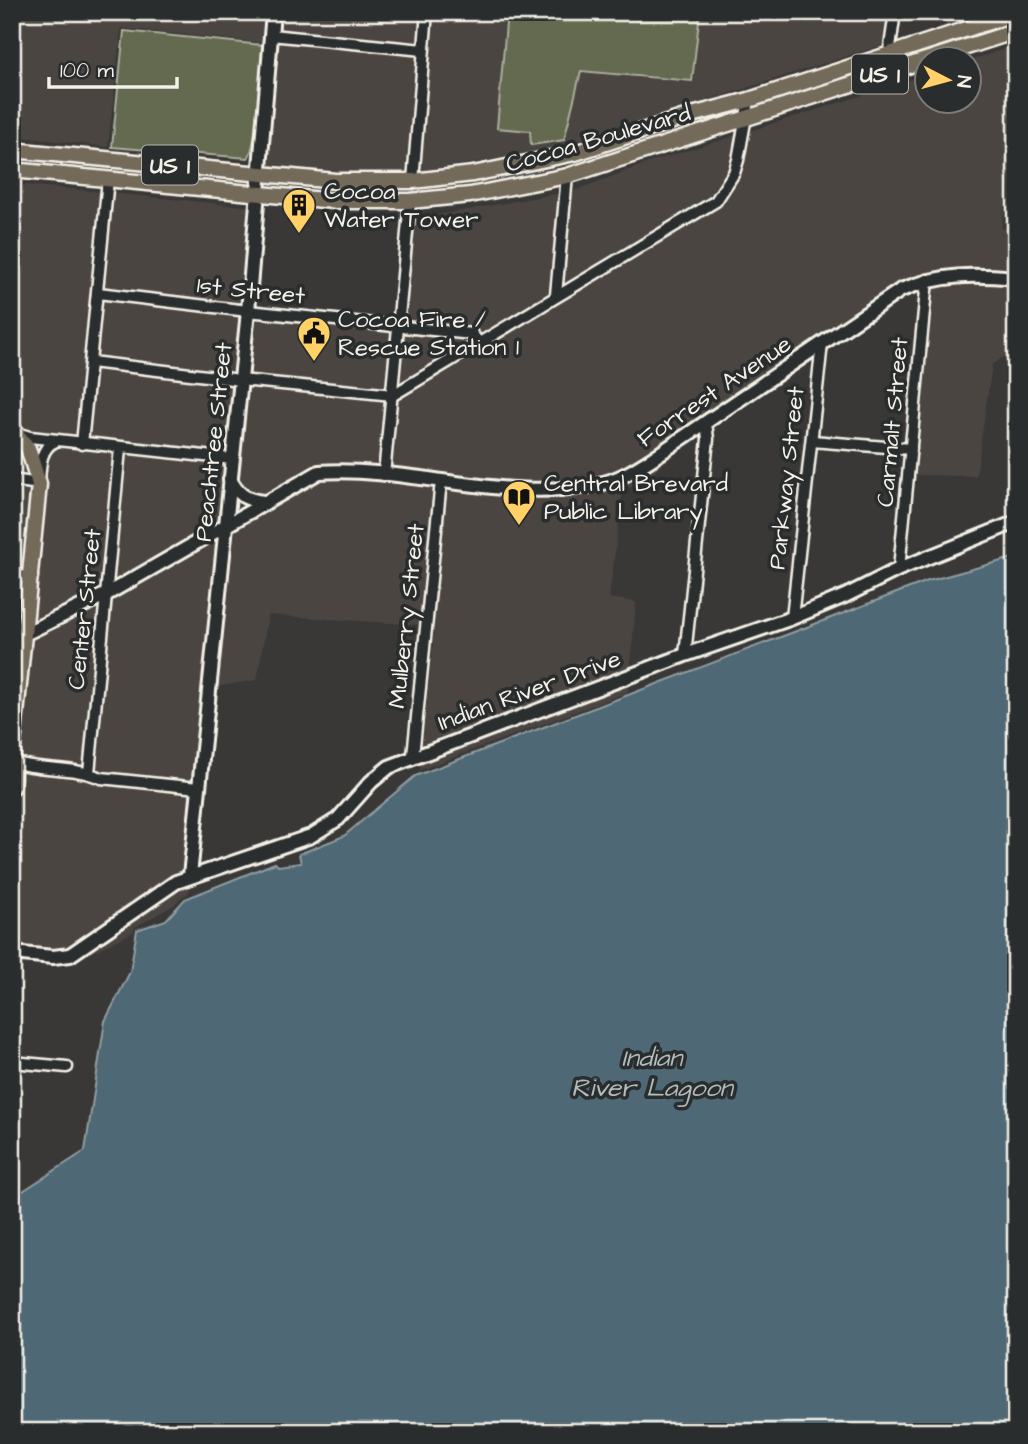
<svg xmlns="http://www.w3.org/2000/svg" width="1028" height="1444" viewBox="0 0 1028 1444" font-family="'Architects Daughter',sans-serif">
<style>
.built{fill:#4b4542}
.green{fill:#646a50;stroke:#acae9c;stroke-width:2}
.water{fill:#4f6774;stroke:#919ea2;stroke-width:2}
.lines{fill:none;stroke-linecap:round;stroke-linejoin:round}
.minor-casing{stroke:#f4f1e8;stroke-width:15}
.tertiary-casing{stroke:#f4f1e8;stroke-width:18}
.primary-casing{stroke:#f4f1e8;stroke-width:19}
.minor{stroke:#2a2d2e;stroke-width:10}
.tertiary{stroke:#2a2d2e;stroke-width:12}
.primary{stroke:#736b5a;stroke-width:14}
.rail-casing{stroke:#f4f1e8;stroke-width:5}
.rail{stroke:#2a2d2e;stroke-width:2.5;stroke-dasharray:8;stroke-linecap:butt}
.labels{text-anchor:middle;stroke-width:7;stroke-linejoin:round;paint-order:stroke}
.shield{fill:#2a2d2e;stroke:#b7b6b0;stroke-width:2}
.shield-label{font-size:23px;font-weight:bold;fill:#f4f1e8}
.street-label{font-size:24px;fill:#f4f1e8;stroke:#2a2d2e}
.poi-label{font-size:24px;fill:#f4f1e8;stroke:#2a2d2e;text-anchor:start}
.water-label{font-size:26px;font-style:italic;fill:#b2baba;stroke:#2a2d2e}
</style>
<rect width="100%" height="100%" fill="#393837"/>
<filter id="ink" filterUnits="userSpaceOnUse"><feTurbulence type="fractalNoise" baseFrequency=".0143" numOctaves="2"/><feDisplacementMap in="SourceGraphic" scale="14" xChannelSelector="R" yChannelSelector="G"/><feConvolveMatrix kernelMatrix="1 2 1 2 8 2 1 2 1" color-interpolation-filters="sRGB"/></filter>
<g filter="url(#ink)">
<!-- built -->
<g class="built">
<polygon points="12,12 268,12 265,43 121,28 108,147 12,136"/>
<polygon points="278,12 422,12 419,45 277,31"/>
<polygon points="432,12 507,12 497,128 530,131 531,145 564,140 580,71 692,81 700,12 889,12 883,45 568,144 492,160 418,171"/>
<polygon points="276,39 418,54 408,171 336,174 265,165"/>
<polygon points="1016,45 1016,144 1001,228 1016,230 1016,274 978,270 952,271 923,275 817,338 628,468 600,480 538,486 389,471 398,398 718,206 739,174 747,132 926,75 926,102 968,102 969,61"/>
<polygon points="737,135 729,171 712,197 562,286 571,192 650,162"/>
<polygon points="12,184 102,192 78,439 31,433 19,429 12,422"/>
<polygon points="112,193 251,207 243,306 103,289"/>
<polygon points="561,193 552,293 480,336 472,329 404,322 414,214 437,215"/>
<polygon points="953,279 1016,282 1016,350 992,364 976,476 913,475 931,284"/>
<polygon points="102,298 242,315 235,375 96,358"/>
<polygon points="252,316 393,330 389,390 245,376"/>
<polygon points="403,331 469,338 472,341 399,386"/>
<polygon points="95,367 235,384 227,455 87,440"/>
<polygon points="244,385 388,399 379,470 341,467 263,498 240,489 235,477"/>
<polygon points="702,431 703,435 664,462 641,485 623,488 609,598 636,602 630,671 422,747 435,626 431,625 446,486 602,488"/>
<polygon points="12,436 23,450 33,478 12,475"/>
<polygon points="58,445 115,452 102,591 32,624 44,468 51,449"/>
<polygon points="125,454 226,463 220,522 113,585"/>
<polygon points="341,475 436,485 421,625 268,615 257,680 214,687 229,528 321,477"/>
<polygon points="12,484 34,487 27,572 12,571"/>
<polygon points="219,534 194,783 102,774 94,770 111,597"/>
<polygon points="12,580 26,581 21,629 12,635"/>
<polygon points="101,602 84,768 28,762 18,759 30,635"/>
<polygon points="629,681 628,692 420,770 421,757"/>
<polygon points="18,768 193,792 185,873 157,888 68,951 61,953 12,949 12,836"/>
<polygon points="190,881 189,893 181,897 174,905 135,927 133,932 75,961 67,960 163,894"/>
</g>
<!-- green -->
<g class="green">
<polygon points="507,12 700,12 692,81 581,71 564,140 531,145 530,131 497,128"/>
<path d="M124,31l138,14c-1,22 -4,99 -14,113l-136,-11z"/>
</g>
<!-- water -->
<polygon class="water" points="1016,557 1016,1432 12,1432 12,1198 85,1151 105,1021 130,972 137,930 166,920 185,899 275,863 278,866 301,863 299,854 344,836 415,776 928,581"/>
<g class="lines">
<defs>
<g id="minor">
<polyline points="271,35 423,50"/>
<polyline points="889,54 895,12"/>
<polyline points="413,181 427,12"/>
<polyline points="98,293 248,311 472,334 479,343"/>
<polyline points="556,295 567,176"/>
<polyline points="91,362 240,380 393,395 716,201 734,173 738,160 749,100"/>
<polyline points="17,433 30,437 232,459"/>
<polyline points="812,441 911,449"/>
<polyline points="82,444 108,179"/>
<polyline points="384,475 410,201"/>
<path d="M12,480l27,4c1,-16 0,-36 17,-43"/>
<polyline points="899,569 927,280"/>
<polyline points="12,576 32,577"/>
<polyline points="792,618 822,343"/>
<polyline points="685,655 708,439 706,423"/>
<polyline points="413,756 441,481"/>
<path d="M12,762c29,9 61,4 89,16l97,10"/>
<polyline points="89,773 120,449"/>
<polyline points="12,1062 67,1067"/>
</g>
<g id="tertiary">
<path d="M230,479c8,16 16,21 34,23"/>
<path d="M12,640l95,-46 212,-122c93,-6 188,32 280,12 20,-4 37,-15 54,-26l248,-168c41,-16 71,-16 115,-12"/>
<polyline points="190,876 248,311 273,12"/>
<polyline points="12,953 53,957 70,955 176,882 311,836 338,819 371,782 389,767 685,655 792,618 845,596 899,569 1016,522"/>
</g>
<g id="primary">
<polyline points="12,150 335,181 413,181 473,174 575,153 688,116 749,100 1016,13"/>
<polyline points="12,170 334,201 410,201 470,195 567,176 1016,31"/>
<polyline points="12,428 28,448 39,484 13,745 12,788"/>
</g>
</defs>
<!-- minor casing -->
<use href="#minor" class="minor-casing"/>
<!-- tertiary casing -->
<use href="#tertiary" class="tertiary-casing"/>
<!-- primary casing -->
<use href="#primary" class="primary-casing"/>
<!-- minor -->
<use href="#minor" class="minor"/>
<!-- tertiary -->
<use href="#tertiary" class="tertiary"/>
<!-- primary -->
<use href="#primary" class="primary"/>
<defs>
<polyline id="rail" points="12,14 20,12"/>
</defs>
<!-- rail casing -->
<use href="#rail" class="rail-casing"/>
<!-- rail -->
<use href="#rail" class="rail"/>
</g>
</g>
<!-- icons -->
<defs>
<symbol id="building-pin" viewBox="-11 -11 22 30"><path d="M0 17L-7.5 6A9.5 9.5 0 1 1 7.5 6Z" fill="#ffd166" stroke="#2a2d2e"/><path d="M-4-6H4V6H1V3H-1V6H-4ZM-2.5-4.3h1.7v1.8h-1.7ZM.8-4.3h1.7v1.8H.8ZM-2.5-1h1.7V.8h-1.7ZM.8-1h1.7V.8H.8Z" fill="#111"/></symbol>
<symbol id="civic-pin" viewBox="-11 -11 22 30"><path d="M0 17L-7.5 6A9.5 9.5 0 1 1 7.5 6Z" fill="#ffd166" stroke="#2a2d2e"/><path d="M-.6-6.5H3V-4.5H.6V-3L4-1V1h2V6H-6V1h2V-1L-.6-3ZM-1.2 2.5V6h2.4V2.5Z" fill="#111"/></symbol>
<symbol id="library-pin" viewBox="-11 -11 22 30"><path d="M0 17L-7.5 6A9.5 9.5 0 1 1 7.5 6Z" fill="#ffd166" stroke="#2a2d2e"/><path d="M-6-4Q-3-5.5-.7-3.5V5Q-3 3-6 4ZM6-4Q3-5.5 .7-3.5V5Q3 3 6 4Z" fill="#111"/></symbol>
</defs>
<g fill-rule="evenodd">
<use href="#building-pin" x="280" y="186" width="38" height="52"/>
<use href="#civic-pin" x="295" y="314" width="38" height="52"/>
<use href="#library-pin" x="500" y="478" width="38" height="52"/>
</g>
<g class="labels">
<!-- shield labels -->
<g class="shield">
<rect x="852" y="54.5" width="56" height="39" rx="5"/>
<rect x="142" y="145.5" width="56" height="39" rx="5"/>
</g>
<g class="shield-label">
<text x="880" y="82">US 1</text>
<text x="170" y="173">US 1</text>
</g>
<!-- street labels -->
<g class="street-label">
<text transform="translate(598 138) rotate(-16)" y="8">Cocoa Boulevard</text>
<text transform="translate(251 290) rotate(6)" y="8">1st Street</text>
<text transform="translate(714 391) rotate(-34)" y="8">Forrest Avenue</text>
<text transform="translate(892 422) rotate(-85)" y="8">Carmalt Street</text>
<text transform="translate(213 442) rotate(-84)" y="8">Peachtree Street</text>
<text transform="translate(786 478) rotate(-84)" y="8">Parkway Street</text>
<text transform="translate(84 609) rotate(-84)" y="8">Center Street</text>
<text transform="translate(406 616) rotate(-84)" y="8">Mulberry Street</text>
<text transform="translate(529 690) rotate(-20)" y="8">Indian River Drive</text>
</g>
<!-- poi labels -->
<g class="poi-label">
<text x="324" y="199">Cocoa<tspan x="324" dy="28">Water Tower</tspan></text>
<text x="338" y="327">Cocoa Fire /<tspan x="338" dy="28">Rescue Station 1</tspan></text>
<text x="544" y="491">Central Brevard<tspan x="544" dy="28">Public Library</tspan></text>
</g>
<!-- water labels -->
<g class="water-label">
<text x="652" y="1066">Indian<tspan x="652" dy="30">River Lagoon</tspan></text>
</g>
</g>
<!-- margin -->
<rect width="1028" height="1444" fill="none" stroke="#2a2d2e" stroke-width="42"/>
<rect x="21" y="21" width="986" height="1402" fill="none" stroke="#f4f1e8" stroke-width="2.5" filter="url(#ink)"/>
<!-- north arrow -->
<g transform="translate(948 80) rotate(96)"><circle r="33" fill="#2a2d2e" stroke="#7b7b78" stroke-width="2"/>
<path d="M0-5L12 26L0 18L-12 26Z" fill="#ffd166"/>
<text y="-10" font-size="19" font-weight="bold" text-anchor="middle" fill="#f4f1e8">N</text>
</g>
<!-- scale -->
<path d="M49 77v10h128v-10" fill="none" stroke="#f4f1e8" stroke-width="3.5"/>
<text x="60" y="77" font-size="21" fill="#f4f1e8" stroke="#2a2d2e" stroke-width="5" paint-order="stroke">100 m</text>
</svg>
